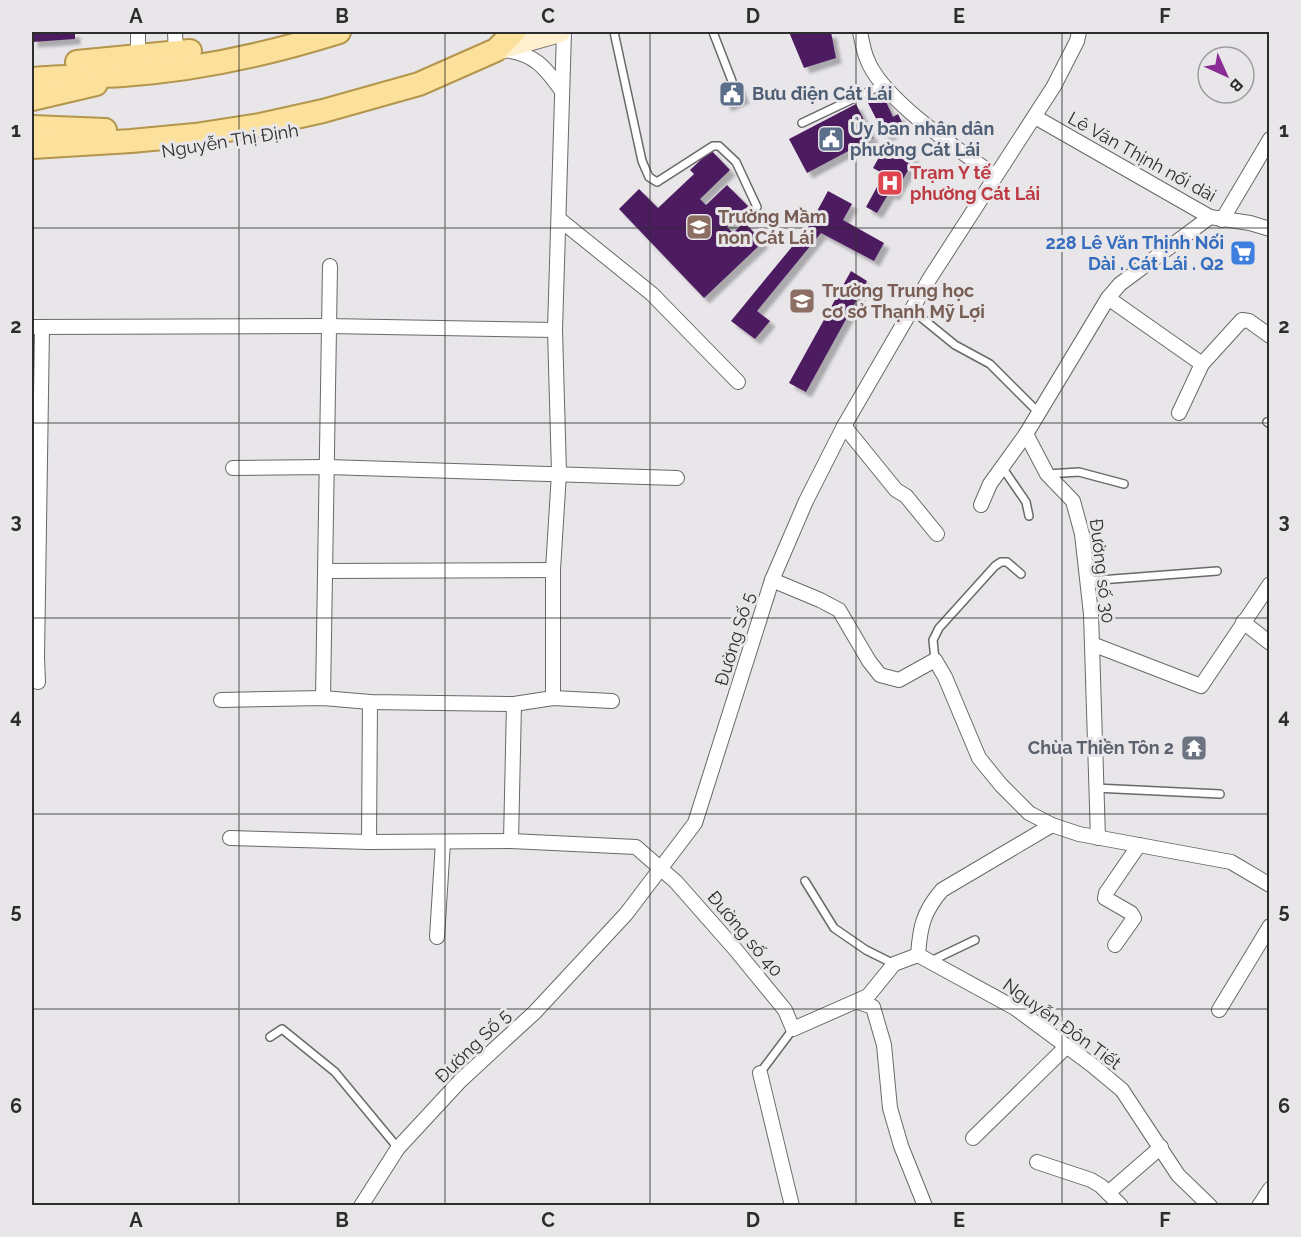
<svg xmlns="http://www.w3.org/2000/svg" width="1301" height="1237" viewBox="0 0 1301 1237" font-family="Raleway,sans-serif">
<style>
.building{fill:#4e1d61;filter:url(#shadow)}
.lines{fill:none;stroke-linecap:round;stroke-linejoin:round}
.lane-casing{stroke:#6a686a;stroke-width:10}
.street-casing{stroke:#6a686a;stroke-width:16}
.secondary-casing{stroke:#6a686a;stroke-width:22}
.primary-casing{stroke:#b3954c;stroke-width:26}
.lane{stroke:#fff;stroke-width:7}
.street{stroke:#fff;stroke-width:14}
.secondary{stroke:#fef0ce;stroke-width:20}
.primary{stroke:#fce19d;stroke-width:22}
.grid{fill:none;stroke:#2e2d2e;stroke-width:1.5;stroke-opacity:0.55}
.labels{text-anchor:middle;stroke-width:6;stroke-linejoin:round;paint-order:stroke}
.service-label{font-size:18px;font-weight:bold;fill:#4e5e75;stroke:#e8e6e9;text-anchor:start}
.street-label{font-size:18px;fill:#2e2d2e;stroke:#e8e6e9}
.health-label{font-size:18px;font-weight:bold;fill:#be3a42;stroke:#e8e6e9;text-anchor:start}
.education-label{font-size:18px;font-weight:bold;fill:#785e54;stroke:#e8e6e9;text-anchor:start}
.shop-label{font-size:18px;font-weight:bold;fill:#366cbe;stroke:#e8e6e9;text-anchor:end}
.worship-label{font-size:18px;font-weight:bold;fill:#5b616d;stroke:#e8e6e9;text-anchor:end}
.neatline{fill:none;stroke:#2e2d2e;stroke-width:2}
.grid-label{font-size:20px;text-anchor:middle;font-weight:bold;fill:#2e2d2e}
</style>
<defs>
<filter id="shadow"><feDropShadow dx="5.5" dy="5.5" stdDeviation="1.5" flood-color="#0004"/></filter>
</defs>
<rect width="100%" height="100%" fill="#e8e6e9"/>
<!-- building -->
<g class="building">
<polygon points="32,32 75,32 75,39 32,42"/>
<polygon points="789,32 831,32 836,58 804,68"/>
<polygon points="737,81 744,98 726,106 719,89"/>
<polygon points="882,93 893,117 898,114 903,124 891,130 892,133 885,136 867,101"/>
<polygon points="856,104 873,138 807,173 789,139"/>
<polygon points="887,143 915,158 894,195 889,193 877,213 866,207 884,174 873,168"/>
<polygon points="711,150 730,170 700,199 706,205 727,185 749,207 727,227 733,233 744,222 763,242 704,298 619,209 639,189 658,208 694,174 690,170"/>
<polygon points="828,191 852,204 843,220 884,243 874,261 821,233 757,311 770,321 755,339 731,321 809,226"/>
<polygon points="851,271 867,281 806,392 789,383"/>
</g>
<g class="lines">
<defs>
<g id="lane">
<polyline points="614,32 642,161 649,177 657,182 713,146 719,146 736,162 757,207"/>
<polyline points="713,32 732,81"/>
<polyline points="802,123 882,85"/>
<polyline points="912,310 955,345 990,364 1038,412"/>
<polyline points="1267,422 1270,424"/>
<polyline points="1002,467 1026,502 1029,516"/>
<polyline points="1047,474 1079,472 1124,484"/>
<polyline points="1087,581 1217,571"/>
<polyline points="935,660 933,640 939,628 995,566 1001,562 1007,562 1021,574"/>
<polyline points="1095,788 1220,794"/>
<polyline points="805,881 834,928 866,950 894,964"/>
<polyline points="931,961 975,940"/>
<polyline points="270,1037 282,1029 335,1072 398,1148"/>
<polyline points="760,1073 793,1029"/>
</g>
<g id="street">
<polyline points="175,32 176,53"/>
<path d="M860,32c2,8 3,18 7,27 15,41 92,90 128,117"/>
<path d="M503,50c31,3 42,17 59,41"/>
<polyline points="138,56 138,32"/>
<polyline points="1035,117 1210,217 1250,223 1270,229"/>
<polyline points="559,219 652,294 738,382"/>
<polyline points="1222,220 1270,139"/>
<polyline points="1108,298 1202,364"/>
<polyline points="32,327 328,326 555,330"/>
<polyline points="1179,413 1202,364 1242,320 1249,321 1270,336"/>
<polyline points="844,426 896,490 906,496 937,534"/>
<polyline points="233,468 327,467 677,478"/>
<polyline points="981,505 990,484 1026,434"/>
<polyline points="326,571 553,570"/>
<polyline points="772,580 820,600 839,610 869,661 880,675 899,680 935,660 945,677 979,758 1001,785 1029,813 1052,825 1079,834 1231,862 1270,885"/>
<polyline points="1243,622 1270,643"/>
<polyline points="1092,644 1201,686 1270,584"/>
<polyline points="38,682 37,658 42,327"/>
<polyline points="323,698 330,266"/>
<polyline points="553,698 553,570 559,473 555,330 564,32"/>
<polyline points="221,700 323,698 370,702 514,704 553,698 612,701"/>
<polyline points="230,838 369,842 511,841 636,847 676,882 735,949 785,1010 793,1029 868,996 894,964 918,955 1015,1008 1092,1065 1122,1090 1178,1175 1210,1206"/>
<polyline points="1098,838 1091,614 1082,534 1073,501 1047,474 1026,434 1108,298 1120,284 1210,217"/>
<polyline points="511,841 514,704"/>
<polyline points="369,842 370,702"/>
<polyline points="437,937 443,842"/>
<polyline points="1115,945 1134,918 1131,913 1105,898 1106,893 1139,845"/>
<path d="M918,955c2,-28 5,-43 24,-65l110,-65"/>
<polyline points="858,1002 873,1007 884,1045 890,1108 901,1146 925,1206"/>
<polyline points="1219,1010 1270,926"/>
<polyline points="760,1073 792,1206"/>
<polyline points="973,1138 1067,1046"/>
<polyline points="1037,1162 1091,1180 1101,1186 1121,1206"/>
<polyline points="1108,1193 1161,1147"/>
<polyline points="361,1206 398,1148 461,1080 535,1012 626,914 695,823 772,580 806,501 844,426 930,278 1054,86 1077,41 1079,32"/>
<polyline points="1259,1206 1270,1189"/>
</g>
<polyline id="secondary" points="496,50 560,32"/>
<g id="primary">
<polyline points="77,62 190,51"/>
<path d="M32,79c30,-3 61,-2 91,-4 74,-5 146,-21 216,-43"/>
<polyline points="32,99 96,84"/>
<polyline points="32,127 105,130"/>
<polyline points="32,147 131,141 195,135 260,125 323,111 419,84 496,50 514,32"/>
</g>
</defs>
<!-- lane casing -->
<use href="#lane" class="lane-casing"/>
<!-- street casing -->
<use href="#street" class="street-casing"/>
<!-- secondary casing -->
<use href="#secondary" class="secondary-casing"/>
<!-- primary casing -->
<use href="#primary" class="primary-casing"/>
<!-- lane -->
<use href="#lane" class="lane"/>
<!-- street -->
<use href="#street" class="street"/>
<!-- secondary -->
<use href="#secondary" class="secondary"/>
<!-- primary -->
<use href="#primary" class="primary"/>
</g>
<!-- grid -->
<path class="grid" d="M239,32v1174M445,32v1174M650,32v1174M856,32v1174M1062,32v1174M32,228h1238M32,423h1238M32,618h1238M32,814h1238M32,1009h1238"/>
<!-- icons -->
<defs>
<symbol id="civic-square" viewBox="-11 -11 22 22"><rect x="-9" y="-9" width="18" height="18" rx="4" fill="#5c6f8a" stroke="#e8e6e9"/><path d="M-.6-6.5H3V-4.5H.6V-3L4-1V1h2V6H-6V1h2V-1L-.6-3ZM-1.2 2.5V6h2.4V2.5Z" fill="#fff"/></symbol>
<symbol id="hospital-square" viewBox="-11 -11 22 22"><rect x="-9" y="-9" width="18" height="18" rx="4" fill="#e0444e" stroke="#e8e6e9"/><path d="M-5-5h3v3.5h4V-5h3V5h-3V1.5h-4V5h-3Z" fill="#fff"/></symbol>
<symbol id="school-square" viewBox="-11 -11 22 22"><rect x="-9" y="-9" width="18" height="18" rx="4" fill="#8d6e63" stroke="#e8e6e9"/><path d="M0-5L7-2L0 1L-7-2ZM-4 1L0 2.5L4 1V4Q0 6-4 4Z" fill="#fff"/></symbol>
<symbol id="supermarket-square" viewBox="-11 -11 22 22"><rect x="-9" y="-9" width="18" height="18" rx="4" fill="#3f7fe0" stroke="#e8e6e9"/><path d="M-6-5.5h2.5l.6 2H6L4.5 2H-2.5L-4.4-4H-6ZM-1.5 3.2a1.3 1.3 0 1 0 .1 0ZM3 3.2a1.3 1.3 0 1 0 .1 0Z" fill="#fff"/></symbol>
<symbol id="temple-square" viewBox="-11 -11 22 22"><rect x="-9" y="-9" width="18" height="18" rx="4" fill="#6b7280" stroke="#e8e6e9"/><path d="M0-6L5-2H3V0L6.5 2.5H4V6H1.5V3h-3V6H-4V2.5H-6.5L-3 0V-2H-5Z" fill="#fff"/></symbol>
</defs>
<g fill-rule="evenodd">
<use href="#civic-square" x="717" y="79" width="30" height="30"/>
<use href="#civic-square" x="816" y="124" width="30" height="30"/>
<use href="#hospital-square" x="875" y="168" width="30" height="30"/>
<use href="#school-square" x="684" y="212" width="30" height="30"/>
<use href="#supermarket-square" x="1228" y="238" width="30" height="30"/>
<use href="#school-square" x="787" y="286" width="30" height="30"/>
<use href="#temple-square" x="1179" y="733" width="30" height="30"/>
</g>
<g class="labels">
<!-- service labels -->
<g class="service-label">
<text x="752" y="100">Bưu điện Cát Lái</text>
<text x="850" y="135">Ủy ban nhân dân<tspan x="850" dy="21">phường Cát Lái</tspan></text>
</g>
<!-- street labels -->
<g class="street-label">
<text transform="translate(230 141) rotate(-9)" y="6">Nguyễn Thị Định</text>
<text transform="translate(1142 157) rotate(29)" y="6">Lê Văn Thịnh nối dài</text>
<text transform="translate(1102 571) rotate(83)" y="6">Đường số 30</text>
<text transform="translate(735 639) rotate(-73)" y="6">Đường Số 5</text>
<text transform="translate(745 934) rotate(50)" y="6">Đường số 40</text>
<text transform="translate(1062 1024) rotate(36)" y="6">Nguyễn Đôn Tiết</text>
<text transform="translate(473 1046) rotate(-44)" y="6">Đường Số 5</text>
</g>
<!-- health labels -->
<g class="health-label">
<text x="910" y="179">Trạm Y tế<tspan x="910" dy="21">phường Cát Lái</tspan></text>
</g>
<!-- education labels -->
<g class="education-label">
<text x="718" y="223">Trường Mầm<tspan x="718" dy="21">non Cát Lái</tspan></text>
<text x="822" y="297">Trường Trung học<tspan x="822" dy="21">cơ sở Thạnh Mỹ Lợi</tspan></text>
</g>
<!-- shop labels -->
<g class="shop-label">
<text x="1224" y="249">228 Lê Văn Thịnh Nối<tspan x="1224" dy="21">Dài . Cát Lái . Q2</tspan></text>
</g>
<!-- worship labels -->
<g class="worship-label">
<text x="1174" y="754">Chùa Thiền Tôn 2</text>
</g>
</g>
<!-- border -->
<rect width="1301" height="1237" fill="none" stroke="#e8e6e9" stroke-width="66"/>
<!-- north arrow -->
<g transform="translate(1226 75) rotate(135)"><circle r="28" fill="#e8e6e9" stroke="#9e9c9e" stroke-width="1.5"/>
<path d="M0-4.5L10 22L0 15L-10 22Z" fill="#8b2b94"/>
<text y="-9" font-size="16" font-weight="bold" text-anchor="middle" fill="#2e2d2e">B</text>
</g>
<rect x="33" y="33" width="1235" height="1171" class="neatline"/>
<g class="grid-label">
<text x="136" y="23">A</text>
<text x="342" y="23">B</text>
<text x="548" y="23">C</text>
<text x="753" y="23">D</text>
<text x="959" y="23">E</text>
<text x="1165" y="23">F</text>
<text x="16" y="137">1</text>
<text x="1284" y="137">1</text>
<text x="16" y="333">2</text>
<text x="1284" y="333">2</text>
<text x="16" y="528">3</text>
<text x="1284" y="528">3</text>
<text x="16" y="723">4</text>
<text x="1284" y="723">4</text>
<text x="16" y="918">5</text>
<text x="1284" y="918">5</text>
<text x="16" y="1113">6</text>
<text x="1284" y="1113">6</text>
<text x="136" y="1227">A</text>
<text x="342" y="1227">B</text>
<text x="548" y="1227">C</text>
<text x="753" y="1227">D</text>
<text x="959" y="1227">E</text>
<text x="1165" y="1227">F</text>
</g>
</svg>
